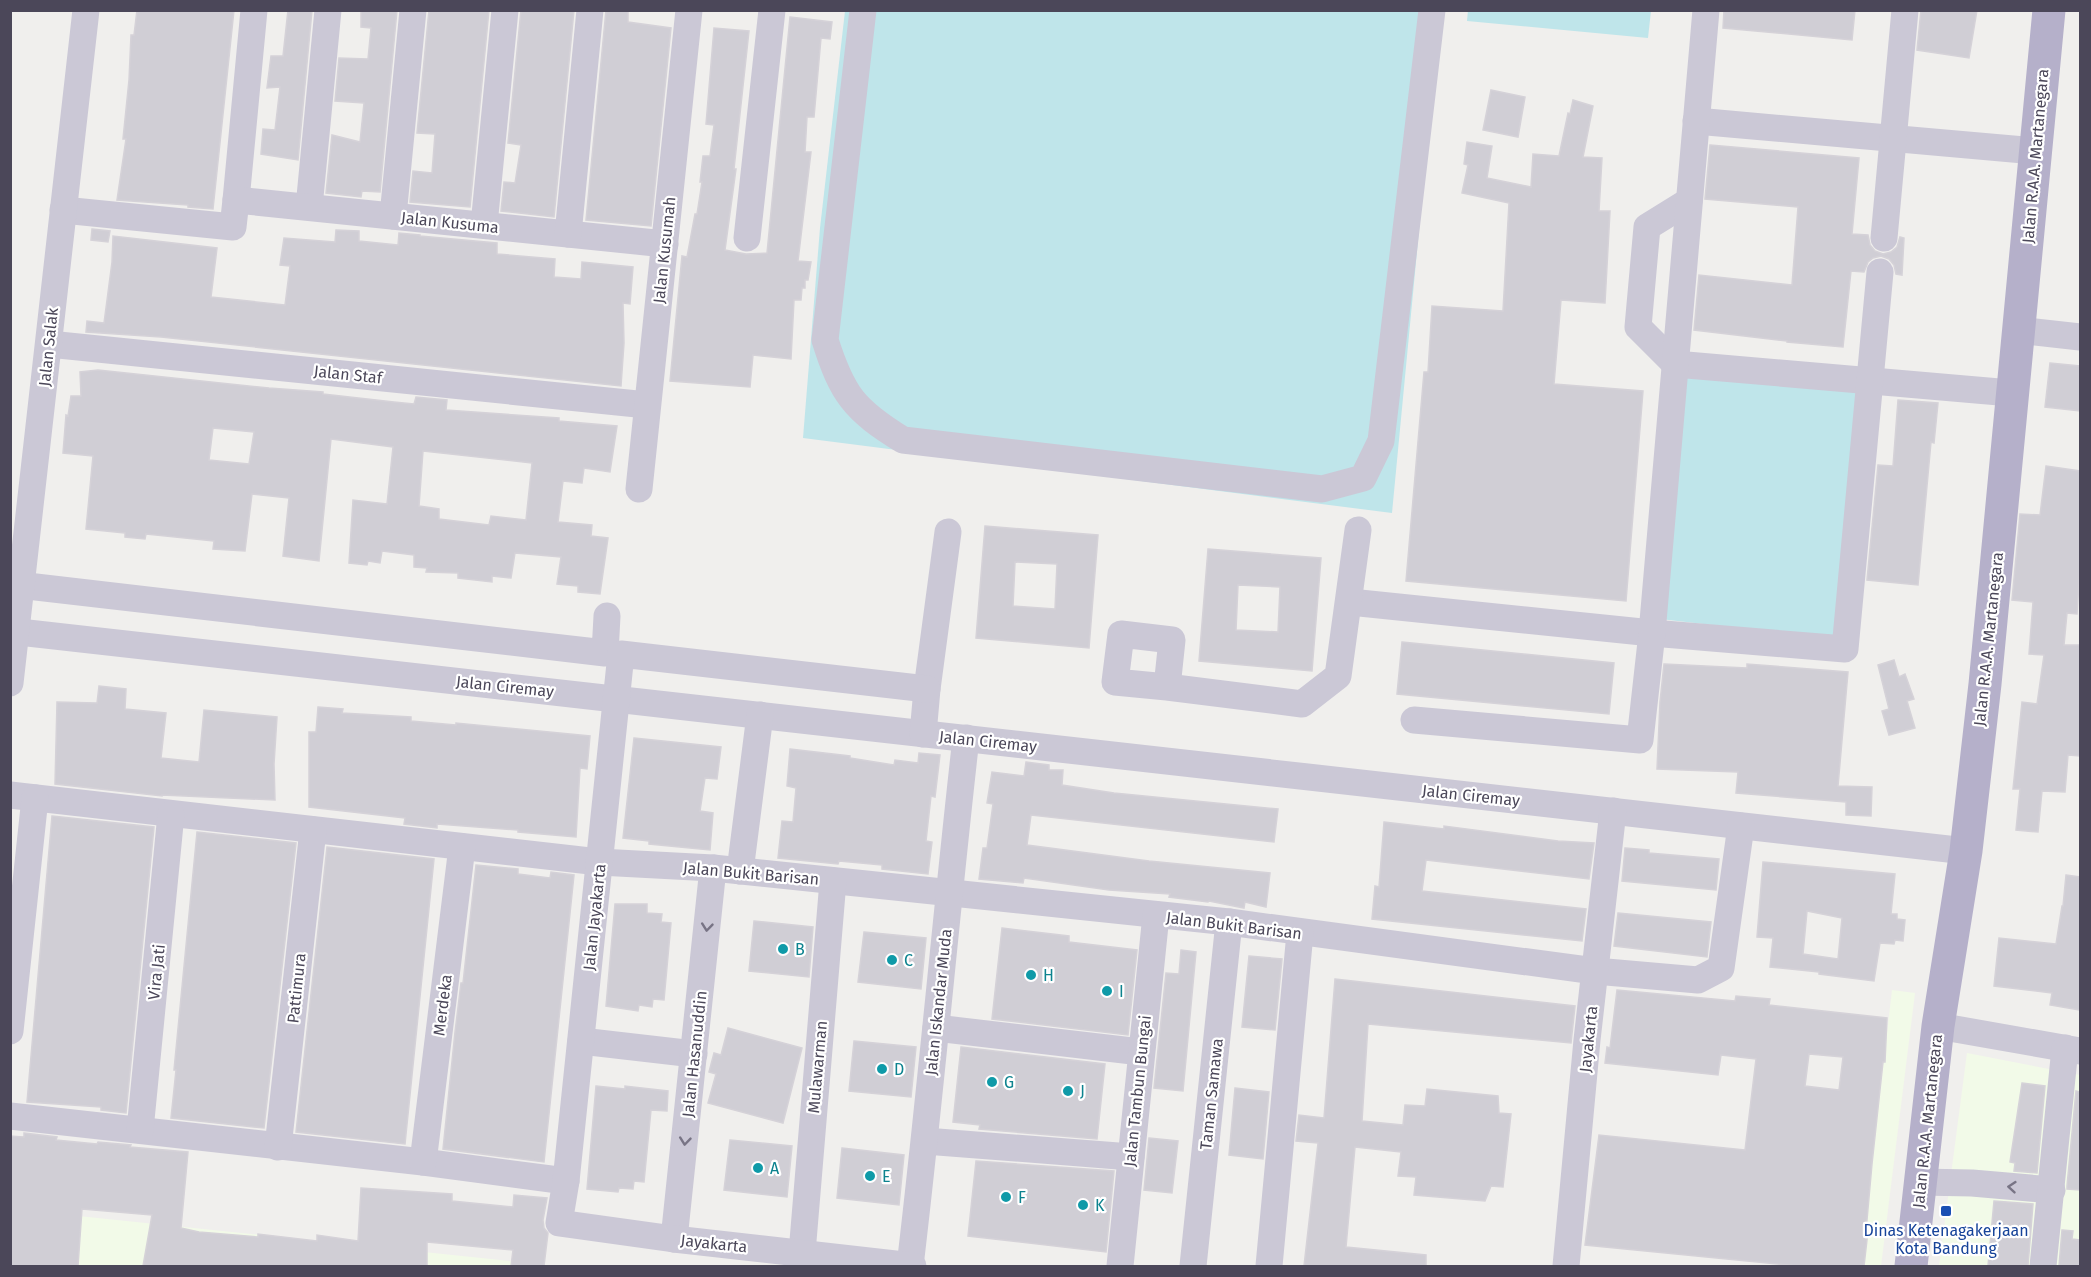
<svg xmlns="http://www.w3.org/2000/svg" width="2091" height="1277" viewBox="0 0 2091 1277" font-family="'Fira Sans',sans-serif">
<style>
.commercial{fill:#f2fae8}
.green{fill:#bfe5ea}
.building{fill:#d0ced5;stroke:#d5d2d8;stroke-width:1.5;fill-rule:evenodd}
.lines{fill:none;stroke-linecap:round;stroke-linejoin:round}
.minor{stroke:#cbc8d6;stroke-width:27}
.major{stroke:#b5b0ca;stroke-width:33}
.oneway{stroke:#787485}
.culture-dot{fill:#0f9aa8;stroke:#fff;stroke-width:2}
.transit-dot{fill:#1a4fb4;stroke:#fff;stroke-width:2}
.labels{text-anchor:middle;stroke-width:4.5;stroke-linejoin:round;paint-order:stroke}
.street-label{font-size:16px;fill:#4b4759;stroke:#fff}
.culture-label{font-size:16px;fill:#0d838f;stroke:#fff;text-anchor:start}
.transit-label{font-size:16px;fill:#164399;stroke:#fff}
</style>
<rect width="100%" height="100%" fill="#f0efed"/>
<!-- commercial -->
<g class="commercial">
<polygon points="1892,990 1915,993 1881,1266 1860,1266"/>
<polygon points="1967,1053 2080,1075 2080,1266 1939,1266"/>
<polygon points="11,1209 557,1266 11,1266"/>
</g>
<!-- green -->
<g class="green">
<polygon points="1468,10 1651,10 1651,11 1648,38 1467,21"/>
<polygon points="845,11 1440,11 1392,513 803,438 820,228"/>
<polygon points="1681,373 1858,388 1834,639 1660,619"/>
</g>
<!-- building -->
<g class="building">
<polygon points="137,10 234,10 213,209 188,207 188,205 117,200 126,139 123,139 129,80 131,35 134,35"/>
<polygon points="288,10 312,10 298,160 261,154 263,129 275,130 280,87 267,88 271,56 283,56"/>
<polygon points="361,10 397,10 380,192 362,191 361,197 326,193 332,135 360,142 364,103 335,101 339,58 368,59 371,28 361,27"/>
<polygon points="429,10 489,10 470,207 410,202 413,171 432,173 435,134 417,133"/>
<polygon points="521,10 574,10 554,217 501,211 504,182 515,183 521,145 508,143"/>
<polygon points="606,10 628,10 628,22 671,28 651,226 586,220"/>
<polygon points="1724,10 1855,10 1852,40 1723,28"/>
<polygon points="1921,10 1977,10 1969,58 1917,50"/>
<polygon points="790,17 832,22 830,39 821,38 814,117 807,117 805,152 811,152 798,261 811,262 808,280 805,280 805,288 802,288 801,300 794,300 791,359 753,355 750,387 670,381 682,256 687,257 695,214 697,214 702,182 700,182 703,156 710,156 714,125 706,124 714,28 749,31 734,169 736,169 725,250 746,254 767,253"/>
<polygon points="1491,90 1525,97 1518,137 1483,130"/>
<polygon points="1573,100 1593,106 1583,157 1602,158 1599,211 1610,211 1605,303 1561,300 1554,384 1643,391 1626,601 1406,581 1424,372 1428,372 1432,306 1503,311 1509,203 1462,193 1468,165 1464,164 1467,142 1492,146 1487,178 1531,187 1533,154 1559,156 1568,113 1570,114"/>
<polygon points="1710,145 1859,158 1852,234 1868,235 1870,245 1875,251 1883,254 1891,252 1897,247 1900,237 1904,238 1902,275 1896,274 1894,265 1889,259 1881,256 1873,258 1868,262 1864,272 1851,271 1843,347 1787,342 1787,341 1694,330 1699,275 1792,285 1798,207 1705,199"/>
<polygon points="92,229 110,231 108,242 91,240"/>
<polygon points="336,230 359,231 359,241 398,245 399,233 420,235 420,236 497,243 497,254 555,259 554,277 581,279 582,262 633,267 630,304 623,303 624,343 621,386 161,337 86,332 87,321 104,323 112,262 113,236 217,248 211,297 285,305 290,266 280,265 284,238 335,242"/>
<polygon points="2050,363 2080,366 2080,411 2045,407"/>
<path d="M98,370l171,18 54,4v2l71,8 20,2 2,-7 31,3 -1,10 113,8v3l58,5 -7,46 -26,-4 -2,15 -19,-2 -5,41 34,3 -1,11 17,2 -8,56 -22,-2v-6l-21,-2 4,-27 -46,-4 -4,25 -19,-2v6l-34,-4v-5l-32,-1 1,-4 -13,-1v-12l-32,-4 -2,12 -12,-2 -1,4 -18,-2 4,-63 34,4 6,-57 -62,-8 -12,122 -36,-5 6,-58 -37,-4 -7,57 -32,-2 1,-8 -68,-7 -1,5 -20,-2v-4l-39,-4 7,-73 -30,-3 3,-38 2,1 3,-20h10l-1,-24zM213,428l41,4 -5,32 -40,-4zM423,451l109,12 -6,57 -35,-4 -2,9 -50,-6v-10l-20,-3z"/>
<polygon points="1898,400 1938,403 1934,443 1931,442 1918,585 1867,580 1878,465 1893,466"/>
<polygon points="2046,466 2080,471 2080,568 2077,614 2067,613 2064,645 2080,645 2080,756 2068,755 2065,792 2042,791 2038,832 2016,830 2020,789 2013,789 2022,702 2037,704 2044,655 2029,654 2033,602 2012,600 2020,514 2040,515"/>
<path d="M985,526l113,9 -9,113 -113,-10zM1015,562l42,2 -2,45 -42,-3z"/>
<path d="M1208,549l113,9 -9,113 -113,-10zM1238,585l42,2 -2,45 -42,-2z"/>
<polygon points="1402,642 1614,663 1609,714 1397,694"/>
<polygon points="1894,660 1899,677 1905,674 1914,699 1907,701 1915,728 1889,735 1882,711 1889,709 1878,665"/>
<polygon points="1664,664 1747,668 1747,664 1848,672 1838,786 1872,787 1871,816 1846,815 1846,802 1736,793 1738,772 1657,769 1660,702"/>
<polygon points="99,686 126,689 125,709 166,713 161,758 199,762 204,710 277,717 274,764 275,800 162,795 162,796 55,784 57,702 97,703"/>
<polygon points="318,707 343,709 342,713 411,717 411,721 456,725 456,723 590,736 587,769 580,768 576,837 518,832 518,830 437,824 437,828 404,824 405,818 309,807 309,732 316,732"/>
<polygon points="634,738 721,747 717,779 705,778 700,811 713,813 710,850 649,844 649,841 623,838"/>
<polygon points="790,749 850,756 850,758 894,765 895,760 918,763 919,753 940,755 935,797 931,796 926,841 932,842 928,874 882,869 882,865 839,861 838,864 778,858 782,821 793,822 796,788 787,786"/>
<polygon points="1026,762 1049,765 1049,770 1063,770 1062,785 1114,793 1278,809 1274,842 1031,815 1027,845 1149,861 1270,873 1266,907 1245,902 1244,908 1209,901 1208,902 1169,897 1170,894 1109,890 1024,878 1023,883 979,879 983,848 987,848 993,804 987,803 992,772 1024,776"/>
<polygon points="52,816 154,827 126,1113 101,1110 101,1107 27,1102"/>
<polygon points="1384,822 1444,829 1444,826 1558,841 1594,843 1589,879 1426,860 1422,891 1586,909 1582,941 1372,919 1375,886 1379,887"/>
<polygon points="197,832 296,843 264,1128 171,1118 176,1070 174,1070"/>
<polygon points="327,847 434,859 405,1144 296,1132"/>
<polygon points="1625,848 1649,850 1649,853 1719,859 1716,890 1622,881"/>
<path d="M1763,862l132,12 -4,40h6v5l8,1 -2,21 -8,-1 -1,4 -14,-1 -6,38 -55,-7v-2l-49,-5 3,-29 -16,-1zM1807,911l35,7 -4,41 -35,-5z"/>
<polygon points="476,865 518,869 518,874 550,878 551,872 574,875 544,1162 443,1149 455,1032 461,983 463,983"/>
<polygon points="2066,875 2080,877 2080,1010 2050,1005 2052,993 1994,986 1999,938 2056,944 2062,906 2063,906"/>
<polygon points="615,904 647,904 647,913 662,914 661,922 671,923 664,1000 653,999 652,1007 639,1005 638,1011 606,1006"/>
<polygon points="1618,913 1711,922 1707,957 1614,946"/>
<polygon points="754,921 813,927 809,977 749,971"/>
<polygon points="1002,928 1069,936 1069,942 1137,950 1128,1035 992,1019"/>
<polygon points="864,932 926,938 921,989 858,982"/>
<polygon points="1181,950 1196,952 1183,1091 1154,1088 1166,973 1179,974"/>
<polygon points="1249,956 1282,959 1275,1030 1242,1027"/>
<polygon points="1335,979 1575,1006 1571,1043 1368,1024 1362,1121 1403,1125 1405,1105 1425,1106 1427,1089 1498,1096 1499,1113 1511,1114 1503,1187 1491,1186 1485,1201 1414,1195 1416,1177 1398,1176 1401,1152 1355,1147 1346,1247 1426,1255 1426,1266 1304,1266 1318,1143 1296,1141 1299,1115 1324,1118"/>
<path d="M1617,990l118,11 1,-5 34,3 -1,6 118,13 -2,44h-2l-11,102 -6,67h2l-4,35h-66l-213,-21 14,-110 146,15 11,-91 -35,-4 -3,20 -113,-12 2,-16 3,1zM1809,1054l34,3 -4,33 -34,-4z"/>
<polygon points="728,1028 802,1048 783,1123 708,1103 716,1074 709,1072 714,1053 721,1055"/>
<polygon points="854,1041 916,1047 911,1097 849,1091"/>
<polygon points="961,1047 1105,1064 1097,1139 979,1129 980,1125 953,1122"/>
<polygon points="2022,1083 2045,1086 2037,1173 2014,1171 2015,1163 2010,1162"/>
<polygon points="596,1086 625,1089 625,1086 668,1091 667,1111 651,1110 644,1182 634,1181 633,1189 619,1188 618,1192 587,1189"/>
<polygon points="1235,1088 1269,1092 1263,1159 1229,1155"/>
<polygon points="2076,1091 2080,1092 2080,1190 2067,1189 2067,1186"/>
<polygon points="24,1133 57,1137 56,1140 97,1144 98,1142 131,1145 130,1147 188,1152 181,1228 199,1232 258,1237 258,1234 317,1241 317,1235 358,1241 361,1188 452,1194 452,1201 513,1207 514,1195 547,1198 543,1220 544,1228 548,1233 544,1266 511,1266 513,1250 427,1242 427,1266 143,1266 152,1215 82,1209 78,1266 10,1266 10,1136 24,1137"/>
<polygon points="1149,1138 1178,1141 1172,1193 1144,1190"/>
<polygon points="730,1140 792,1146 787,1197 724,1190"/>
<polygon points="842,1148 904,1155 899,1205 837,1198"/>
<polygon points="976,1161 1114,1171 1106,1252 968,1236"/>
<polygon points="1994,1201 2033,1204 2028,1266 1988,1266"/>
<polygon points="2062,1230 2073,1231 2072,1239 2080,1240 2080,1266 2059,1266"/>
</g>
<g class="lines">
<!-- minor -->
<g class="minor">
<path d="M863,10l-38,330c17,54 29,70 78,100l419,49 41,-11 18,-37 51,-431"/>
<polyline points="1696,121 2035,151"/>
<polyline points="236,200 254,10"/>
<polyline points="1689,201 1647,227 1638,327 1675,364 2011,393"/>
<polyline points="309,207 328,10"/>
<polyline points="63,210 233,227 236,200 665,244"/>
<polyline points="393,216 413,10"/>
<polyline points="484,225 505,10"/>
<polyline points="568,234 590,10"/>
<polyline points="747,238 772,10"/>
<polyline points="1884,238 1905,10"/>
<polyline points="2018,330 2080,337"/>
<polyline points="49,344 647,405"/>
<polyline points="639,489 689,10"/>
<polyline points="10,584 605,653 607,616"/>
<polyline points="1350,602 1652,633 1845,649 1880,272"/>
<polyline points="10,631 1966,851"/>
<polyline points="10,683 86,10"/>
<polyline points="1167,687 1172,640 1121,634 1115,682 1167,687 1302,704 1338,676 1358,530"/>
<polyline points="1414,720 1640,740 1652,633 1706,10"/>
<polyline points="923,734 927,689 948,532"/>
<polyline points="10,795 599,862 713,868 1229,922 1595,971 1698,980 1721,968 1741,826"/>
<polyline points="740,871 760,715"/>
<polyline points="1938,1026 2080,1051"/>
<polyline points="936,1028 1141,1052"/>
<polyline points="10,1031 35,798"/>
<polyline points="581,1041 694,1054"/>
<polyline points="10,1116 423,1162 566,1181"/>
<polyline points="140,1130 171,814"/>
<polyline points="925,1141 1131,1157"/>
<polyline points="278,1147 313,830"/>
<polyline points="423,1162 462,847"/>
<polyline points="1919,1182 1972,1183 2052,1190"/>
<polyline points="674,1239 713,868"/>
<polyline points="802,1253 833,881"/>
<path d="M910,1266c21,-176 36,-352 56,-528"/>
<polyline points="913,1266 674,1239 559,1223 566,1181 621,654 927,689"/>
<polyline points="1120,1266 1156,915"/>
<polyline points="1193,1266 1229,922"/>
<polyline points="1269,1266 1300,933"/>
<polyline points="1566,1266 1587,1040 1613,811"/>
<polyline points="2043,1266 2065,1048"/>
</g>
<!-- major -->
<polyline class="major" points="1911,1266 1938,1026 1966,851 1985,684 2049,10"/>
</g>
<!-- one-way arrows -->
<defs><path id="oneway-chevron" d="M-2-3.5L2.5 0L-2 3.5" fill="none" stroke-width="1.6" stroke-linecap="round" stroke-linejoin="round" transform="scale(1.5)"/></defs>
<g class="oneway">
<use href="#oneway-chevron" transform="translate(707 927) rotate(96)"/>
<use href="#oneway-chevron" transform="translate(685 1141) rotate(96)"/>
<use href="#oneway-chevron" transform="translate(2012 1187) rotate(-175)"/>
</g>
<!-- markers -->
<g class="culture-dot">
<circle cx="783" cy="949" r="6"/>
<circle cx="892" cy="960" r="6"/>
<circle cx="1031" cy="975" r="6"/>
<circle cx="1107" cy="991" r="6"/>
<circle cx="882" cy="1069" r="6"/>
<circle cx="992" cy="1082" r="6"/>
<circle cx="1068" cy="1091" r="6"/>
<circle cx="758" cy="1168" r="6"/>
<circle cx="870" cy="1176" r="6"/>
<circle cx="1006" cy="1197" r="6"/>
<circle cx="1083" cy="1205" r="6"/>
</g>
<rect class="transit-dot" x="1940" y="1205" width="12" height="12" rx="3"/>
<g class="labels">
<!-- street labels -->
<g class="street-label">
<text transform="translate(2035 156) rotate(-85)" y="6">Jalan R.A.A. Martanegara</text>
<text transform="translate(450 222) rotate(6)" y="6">Jalan Kusuma</text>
<text transform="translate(664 250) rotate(-84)" y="6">Jalan Kusumah</text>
<text transform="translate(48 347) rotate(-84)" y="6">Jalan Salak</text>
<text transform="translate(348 374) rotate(6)" y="6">Jalan Staf</text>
<text transform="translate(1988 639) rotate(-84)" y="6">Jalan R.A.A. Martanegara</text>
<text transform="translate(505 686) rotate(6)" y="6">Jalan Ciremay</text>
<text transform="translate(988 741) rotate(6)" y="6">Jalan Ciremay</text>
<text transform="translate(1471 795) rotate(6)" y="6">Jalan Ciremay</text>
<text transform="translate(751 873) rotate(5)" y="6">Jalan Bukit Barisan</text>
<text transform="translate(594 917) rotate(-84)" y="6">Jalan Jayakarta</text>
<text transform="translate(1234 925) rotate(7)" y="6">Jalan Bukit Barisan</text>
<text transform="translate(156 972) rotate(-84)" y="6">Vira Jati</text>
<text transform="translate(296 988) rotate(-84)" y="6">Pattimura</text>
<text transform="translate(938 1002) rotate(-84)" y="6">Jalan Iskandar Muda</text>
<text transform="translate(442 1005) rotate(-83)" y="6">Merdeka</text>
<text transform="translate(1588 1039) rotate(-84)" y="6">Jayakarta</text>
<text transform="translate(694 1054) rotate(-84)" y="6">Jalan Hasanuddin</text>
<text transform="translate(817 1067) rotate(-85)" y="6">Mulawarman</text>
<text transform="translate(1137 1091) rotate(-84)" y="6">Jalan Tambun Bungai</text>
<text transform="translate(1211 1094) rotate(-84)" y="6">Taman Samawa</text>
<text transform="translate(1927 1121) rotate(-84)" y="6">Jalan R.A.A. Martanegara</text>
<text transform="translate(714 1243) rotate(6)" y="6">Jayakarta</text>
</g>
<!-- culture labels -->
<g class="culture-label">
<text x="795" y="955">B</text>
<text x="904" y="966">C</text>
<text x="1043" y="981">H</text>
<text x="1119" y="997">I</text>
<text x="894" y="1075">D</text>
<text x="1004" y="1088">G</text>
<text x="1080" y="1097">J</text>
<text x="770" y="1174">A</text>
<text x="882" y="1182">E</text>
<text x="1018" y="1203">F</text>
<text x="1095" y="1211">K</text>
</g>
<!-- transit labels -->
<g class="transit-label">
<text x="1946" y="1236">Dinas Ketenagakerjaan<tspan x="1946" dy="18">Kota Bandung</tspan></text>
</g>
</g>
<!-- border -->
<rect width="2091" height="1277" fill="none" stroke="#4b4759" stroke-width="24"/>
</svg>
